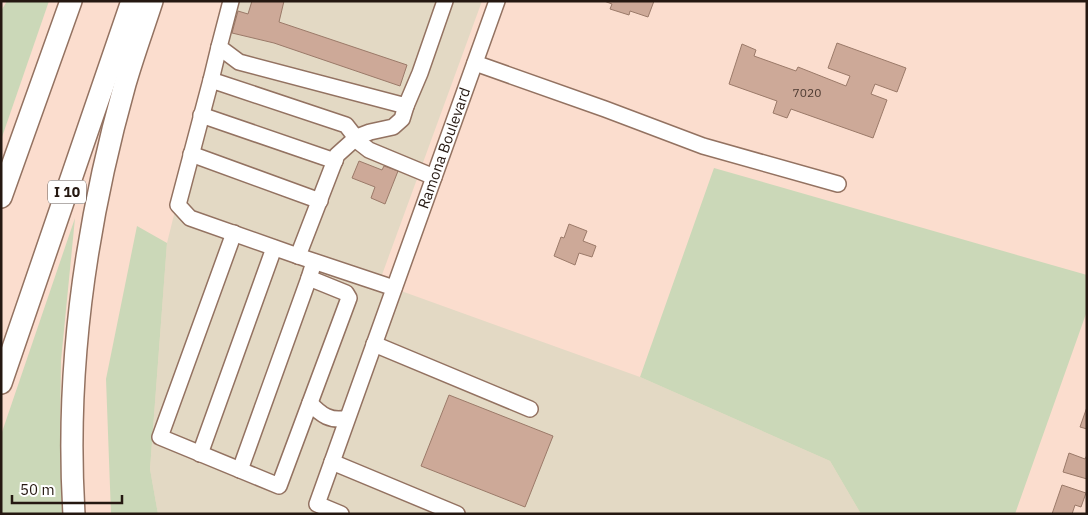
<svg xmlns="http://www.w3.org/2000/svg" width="1088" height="515" viewBox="0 0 1088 515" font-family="'IBM Plex Sans',sans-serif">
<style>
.commercial{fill:#e3d9c4}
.green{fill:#cbd8b8}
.building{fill:#cda998;stroke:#9b7a69}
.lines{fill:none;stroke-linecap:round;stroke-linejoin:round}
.minor-casing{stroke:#937261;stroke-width:18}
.highway-casing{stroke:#937261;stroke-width:24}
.minor{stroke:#fff;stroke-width:15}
.highway{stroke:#fff;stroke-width:21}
.labels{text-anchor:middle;stroke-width:4;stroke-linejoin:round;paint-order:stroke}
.number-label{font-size:12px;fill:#4f3c33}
.shield{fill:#fff;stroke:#665d58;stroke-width:1}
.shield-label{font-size:14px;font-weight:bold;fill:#251811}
.street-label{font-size:15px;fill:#251811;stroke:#fff}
</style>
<rect width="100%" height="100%" fill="#fbddce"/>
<!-- commercial -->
<polygon class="commercial" points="227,1 482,1 379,283 640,377 830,461 861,514 158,514 150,469 167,243"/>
<!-- green -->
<g class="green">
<polygon points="7,1 49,1 1,140 1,11"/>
<polygon points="714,168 1087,275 1087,311 1015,514 861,514 830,461 640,377"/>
<polygon points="75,218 61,361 60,431 62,514 1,514 1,435"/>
<polygon points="137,226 167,243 150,469 158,514 111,514 106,379"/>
</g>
<!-- building -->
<g class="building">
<polygon points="252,1 284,1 279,22 407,65 400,86 274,43 232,33 238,11 248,14"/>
<polygon points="604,1 654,1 648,17 630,11 629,15 610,9 612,4"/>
<polygon points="837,43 906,68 897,92 875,84 871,94 887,100 873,138 791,109 787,118 773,113 777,101 729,84 742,44 756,50 754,56 796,71 798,67 846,86 850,76 828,68"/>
<polygon points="359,161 382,170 384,166 398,171 385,204 371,198 375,187 352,178"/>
<polygon points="569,224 587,231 583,241 596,246 592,257 579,253 575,265 554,256 561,237 564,238"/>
<polygon points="449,395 553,436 525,507 421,466"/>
<polygon points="1087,407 1087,429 1080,427"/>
<polygon points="1069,453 1085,459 1087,455 1087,479 1063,472"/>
<polygon points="1062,485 1086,493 1081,507 1075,505 1072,514 1052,514"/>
</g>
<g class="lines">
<defs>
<g id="minor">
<polyline points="231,1 219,47 239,62 406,106 420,73 445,1"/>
<polyline points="475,63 605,109 703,146 838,184"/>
<polyline points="211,80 219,47"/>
<polyline points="201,115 335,161"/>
<polyline points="191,154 320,201"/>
<polyline points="234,233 160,437 279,486 349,298 346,293 309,278 314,262"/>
<polyline points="298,256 337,155 357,137 370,132 393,127 402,119 406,106"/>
<polyline points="394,288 298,256 190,218 178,205 211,80 346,125 360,143 369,150 434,177"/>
<polyline points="374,344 530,409"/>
<path d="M310,403c11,12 21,19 37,15"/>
<polyline points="200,454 274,248"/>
<polyline points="332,462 457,514"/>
<polyline points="240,470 309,278"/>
<path id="s1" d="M341,514l-24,-10 180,-503"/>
</g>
<g id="highway">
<polyline points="1,197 71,1"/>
<polyline points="1,383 132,1"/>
<path d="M74,514c-9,-144 12,-291 51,-430 8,-28 18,-55 27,-83"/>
</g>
</defs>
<!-- minor casing -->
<use href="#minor" class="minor-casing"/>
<!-- highway casing -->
<use href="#highway" class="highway-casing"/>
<!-- minor -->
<use href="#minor" class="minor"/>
<!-- highway -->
<use href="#highway" class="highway"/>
</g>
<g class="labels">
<!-- number labels -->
<g class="number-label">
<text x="807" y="97">7020</text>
</g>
<!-- shield labels -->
<rect class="shield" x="48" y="180.5" width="38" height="23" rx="4"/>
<g class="shield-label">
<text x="67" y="197">I 10</text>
</g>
<!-- street labels -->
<g class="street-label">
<text dy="5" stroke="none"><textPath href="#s1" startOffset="404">Ramona Boulevard</textPath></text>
</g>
</g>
<!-- border -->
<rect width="1088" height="515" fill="none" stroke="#251811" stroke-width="5"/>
<!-- scale -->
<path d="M12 495v8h110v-8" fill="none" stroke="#251811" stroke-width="2.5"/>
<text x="20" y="495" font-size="15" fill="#251811" stroke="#ffffff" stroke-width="4" paint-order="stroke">50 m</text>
</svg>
